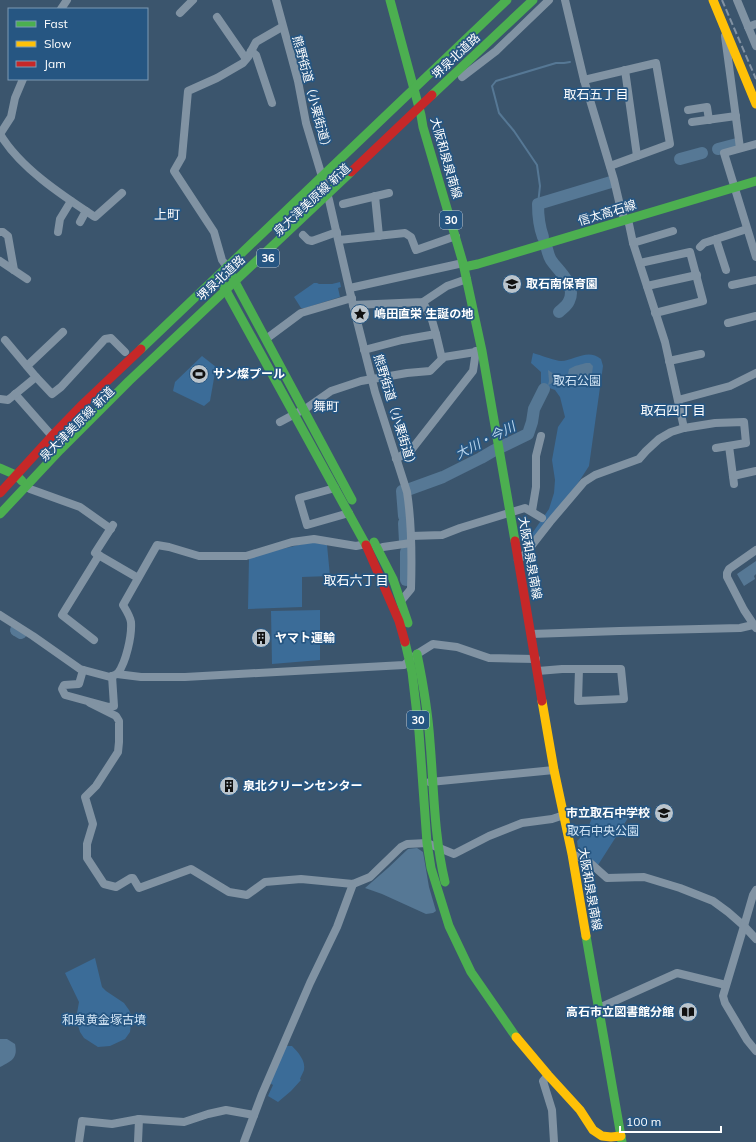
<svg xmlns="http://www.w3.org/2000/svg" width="756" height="1142" viewBox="0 0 756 1142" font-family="Mulish,'Noto Sans JP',sans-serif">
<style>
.green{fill:#3b6c98}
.water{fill:#567895}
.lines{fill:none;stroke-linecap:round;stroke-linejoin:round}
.stream{stroke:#567895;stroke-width:2}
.river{stroke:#567895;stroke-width:12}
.street{stroke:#8193a3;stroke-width:8}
.fast{stroke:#4caf50;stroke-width:9}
.slow{stroke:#ffc107;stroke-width:9}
.jam{stroke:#c62828;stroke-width:9}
.rail{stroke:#8292a3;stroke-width:2;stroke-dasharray:7 3;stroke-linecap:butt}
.labels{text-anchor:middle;stroke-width:3.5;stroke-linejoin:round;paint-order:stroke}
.shield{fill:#265682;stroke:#beccda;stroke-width:1}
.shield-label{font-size:11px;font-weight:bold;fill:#fff}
.street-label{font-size:12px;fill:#fff;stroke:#265682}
.poi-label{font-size:12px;font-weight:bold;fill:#fff;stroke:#265682;text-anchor:start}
.park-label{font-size:12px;fill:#d2e5f5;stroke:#265682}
.neighbourhood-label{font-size:13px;fill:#fff;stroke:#265682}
.water-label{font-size:13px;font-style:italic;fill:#bad6ee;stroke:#265682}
</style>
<rect width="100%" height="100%" fill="#3b556d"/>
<!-- green -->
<g class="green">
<polygon points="340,282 341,287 338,288 340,297 305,308 301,308 294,297 314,283 317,283 319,284 332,284"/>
<path d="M533,353c7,2 23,8 28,8 14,-1 27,-13 40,-2l2,7 -14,100 -11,17 -45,57 -2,-5 18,-26 5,-16 1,-13 -3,-20 6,-33 7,-10 -5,-20 -5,-7 -14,-5v-13l-10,-9z"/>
<polygon points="202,356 216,367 210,401 204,406 173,391 175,382"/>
<polygon points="311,542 327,545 330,576 302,577 302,607 248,609 249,557"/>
<polygon points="320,610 320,660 272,664 271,611"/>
<polygon points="600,814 628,818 598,865 578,848 577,841 587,831 593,815"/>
<polygon points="95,958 102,987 106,991 124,1003 129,1010 132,1017 130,1032 125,1039 110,1046 98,1047 84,1038 80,1032 77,1022 77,1013 79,1002 65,973"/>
<path d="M286,1046h6c6,6 14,15 12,24 -1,3 -3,6 -4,9l1,1 -10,11 -13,11 -10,-6 5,-11 -3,-2z"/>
</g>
<!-- water -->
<g class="water">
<path d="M586,363h4l3,3 -1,8c-5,5 -11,9 -19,10l-11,-4 -7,2 -7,3 1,-4 -1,-11 9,6 11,-2 1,-5 6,-3z"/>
<polygon points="756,561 756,574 754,576 755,579 744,586 737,574"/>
<polygon points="417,848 423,852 429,887 436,911 433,913 426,914 382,894 365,888 388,868 408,849"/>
<path d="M0,1039h7l8,5c3,14 -3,17 -15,23z"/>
</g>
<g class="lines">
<!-- stream -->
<polyline class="stream" points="538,204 540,186 537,165 514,131 499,113 492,86 496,81 556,63 564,63 570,62"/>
<!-- river -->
<g class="river">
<polyline points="718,149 737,144"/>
<polyline points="680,159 702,153"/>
<path d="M543,237c-4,-11 -5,-22 -5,-33l73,-22"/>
<path d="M547,249c1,4 2,8 4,11 8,12 26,25 18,41 -2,5 -7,8 -10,11"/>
<polyline points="410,489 443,477 481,458 493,451 528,434 532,422 534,409 544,389"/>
<polyline points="404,516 402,491 404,491"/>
<polyline points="404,523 405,542"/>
<polyline points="406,552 406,580"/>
<polyline points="16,630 21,633"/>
</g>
<!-- street -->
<g class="street">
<path d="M276,0l22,81 8,42 23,77 24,105 22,87 32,100c5,32 5,65 4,97l-10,12"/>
<polyline points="565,0 584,80 614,180 622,214 629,224 633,243 665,342 684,428"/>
<polyline points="737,0 756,46"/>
<polyline points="61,9 67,0"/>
<polyline points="180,13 193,0"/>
<polyline points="217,17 246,59"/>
<polyline points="748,27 756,24"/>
<polyline points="725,36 740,148"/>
<polyline points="251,51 256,55 272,103"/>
<polyline points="625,70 637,156"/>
<polyline points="462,77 496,51 549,0"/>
<polyline points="584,80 656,63 670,144 610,166"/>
<polyline points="688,110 707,107 709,120"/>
<polyline points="692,122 736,116"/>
<path d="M0,134c20,34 63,62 95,83l27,-24"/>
<polyline points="0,134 11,117 15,98 23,79"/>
<polyline points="756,144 724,153 756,257"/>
<polyline points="375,196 379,236"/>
<polyline points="343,204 389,193"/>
<polyline points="80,222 86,211"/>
<polyline points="0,232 3,232 8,236 14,270"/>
<polyline points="58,232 60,219 71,201"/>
<polyline points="303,235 308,240 312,241 337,232"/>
<polyline points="716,239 726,270"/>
<polyline points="339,240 405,233 411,237 416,250 456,236"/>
<polyline points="633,243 673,231"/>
<polyline points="700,247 704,243 747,229"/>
<polyline points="0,261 27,279"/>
<polyline points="640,263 690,252 703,301 655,313"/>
<polyline points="227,267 222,260 214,232 174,171 182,157 188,91 217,78 243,63 248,57 256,42 282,27"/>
<polyline points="732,285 756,280"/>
<polyline points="647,286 697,275"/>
<polyline points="350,288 463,263"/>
<polyline points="423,302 432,320 436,334"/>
<polyline points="353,305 423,302 447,286 467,279"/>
<polyline points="728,323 756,316"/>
<polyline points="266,339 301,313 352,298"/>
<polyline points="5,340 36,377"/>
<polyline points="364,350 402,340 436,334 442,359"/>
<polyline points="669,361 701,354"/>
<polyline points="27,366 63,332"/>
<polyline points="15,394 52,436"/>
<polyline points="0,399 8,400 36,377 52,394 61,387 105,339 111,338 125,352"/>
<polyline points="678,400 730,386 756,373"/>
<polyline points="280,422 308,407 331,391 361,381 407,373 430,371 444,357 482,351"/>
<polyline points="729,446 734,484"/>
<polyline points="396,459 412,449 473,371 476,351"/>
<polyline points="733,476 756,471"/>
<polyline points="335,488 299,498 307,525 349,513"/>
<polyline points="30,489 80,507 111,529"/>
<polyline points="532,511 536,487 536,456 541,436"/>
<polyline points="113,525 95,553 138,578"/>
<polyline points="411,536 442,535 460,528 525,508 542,518"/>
<polyline points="378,549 383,547 411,543"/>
<polyline points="518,560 525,554 550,522 584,482 595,475 639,459 646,451 659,439 671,432 684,428 715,423 744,422 746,443 716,448"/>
<path d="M0,615l33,21 47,33 30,8c2,-1 6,-2 8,-4 8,-11 14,-37 13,-51 -1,-6 -5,-12 -8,-17l34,-60 12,2 30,9h47l46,-14 22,-3 42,7 10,-2"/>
<polyline points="756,628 744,610 727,577 727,573 729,569 756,550"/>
<polyline points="531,634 619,631 740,628 753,625"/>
<polyline points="94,640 62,615 99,555"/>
<polyline points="83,670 79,684 64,685 62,689 65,695 109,707 114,706 112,676"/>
<polyline points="538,671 562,669 621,669 624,699 578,701 579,669"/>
<polyline points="117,674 141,677 185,677 404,665 417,654 433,644 457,647 489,658 536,659"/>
<polyline points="90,703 116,716 119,721 119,742 118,752 96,786 85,797 93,824 87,844 87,858 104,884 116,887 131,878 133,878 139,888 191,869 229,892 247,895 265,882 301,879 353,884 370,877 401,847 407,844 427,843 454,854 489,836 522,823 552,819 564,815"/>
<polyline points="430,782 554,770"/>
<polyline points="572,854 588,861 607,878 644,877 680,888 713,901 728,912 744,926 756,939"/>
<polyline points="756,890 753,895 744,926 723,996 725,1003 747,1040 756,1051"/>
<polyline points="599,1008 677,973 726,985"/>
<polyline points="548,1075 543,1081 552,1110 554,1142"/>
<polyline points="79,1142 82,1121 112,1124 139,1119 184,1122 208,1114 226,1110 254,1115"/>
<polyline points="138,1142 139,1119"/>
<polyline points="244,1142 262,1094 310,983 337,927 353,884"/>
</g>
<!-- fast -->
<g class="fast">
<polyline points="390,0 421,115 423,127 463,263 482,351 515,541"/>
<polyline points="432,95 533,0"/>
<polyline points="227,267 352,500"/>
<polyline points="464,267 478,264 756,181"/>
<polyline points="218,276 366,545"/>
<polyline points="141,349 507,0"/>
<polyline points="0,468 16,475 22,481"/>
<polyline points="0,514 60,450 129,381 351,172"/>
<polyline points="374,542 393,579 408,623"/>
<polyline points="405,642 412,672 419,732 427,843 431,868 449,926 471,972 516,1037"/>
<path d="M417,654c6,29 11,58 13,88 4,47 4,94 15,140"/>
<polyline points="586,936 622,1142"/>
</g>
<!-- slow -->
<g class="slow">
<polyline points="713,0 756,104"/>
<polyline points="542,701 554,770 572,854 586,936"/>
<polyline points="516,1037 548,1075 580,1110 593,1130 602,1136 611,1137 621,1136"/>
</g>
<!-- jam -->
<g class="jam">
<polyline points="351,172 432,95"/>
<polyline points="0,493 52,436 83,404 141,349"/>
<polyline points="515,541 542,701"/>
<polyline points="366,545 399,621 405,642"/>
</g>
<!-- rail -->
<polyline class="rail" points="722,0 756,79"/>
</g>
<!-- icons -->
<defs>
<symbol id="school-disc" viewBox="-11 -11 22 22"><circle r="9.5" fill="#bac4cc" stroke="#265682"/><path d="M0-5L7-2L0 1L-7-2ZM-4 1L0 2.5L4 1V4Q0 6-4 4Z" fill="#111"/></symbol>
<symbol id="sight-disc" viewBox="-11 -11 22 22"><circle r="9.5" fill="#bac4cc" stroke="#265682"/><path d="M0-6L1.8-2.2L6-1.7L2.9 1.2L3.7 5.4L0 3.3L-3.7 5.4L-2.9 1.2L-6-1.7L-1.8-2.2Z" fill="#111"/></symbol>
<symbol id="stadium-disc" viewBox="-11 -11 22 22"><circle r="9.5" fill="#bac4cc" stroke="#265682"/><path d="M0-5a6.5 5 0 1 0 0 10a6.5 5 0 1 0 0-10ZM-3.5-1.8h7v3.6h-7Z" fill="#111"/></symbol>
<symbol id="building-disc" viewBox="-11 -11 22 22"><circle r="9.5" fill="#bac4cc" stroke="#265682"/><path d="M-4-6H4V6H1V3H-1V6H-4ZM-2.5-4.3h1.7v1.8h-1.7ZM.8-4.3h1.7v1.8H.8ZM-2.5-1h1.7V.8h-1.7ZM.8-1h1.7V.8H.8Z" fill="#111"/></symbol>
<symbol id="library-disc" viewBox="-11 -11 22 22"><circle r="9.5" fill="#bac4cc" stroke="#265682"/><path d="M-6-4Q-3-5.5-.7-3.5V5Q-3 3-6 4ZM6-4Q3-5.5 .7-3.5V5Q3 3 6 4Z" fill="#111"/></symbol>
</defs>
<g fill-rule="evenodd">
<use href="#school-disc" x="501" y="273" width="22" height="22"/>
<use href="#sight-disc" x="349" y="303" width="22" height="22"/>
<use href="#stadium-disc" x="188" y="363" width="22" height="22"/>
<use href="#building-disc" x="250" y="627" width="22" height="22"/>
<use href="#building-disc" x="218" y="775" width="22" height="22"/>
<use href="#school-disc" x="653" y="802" width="22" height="22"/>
<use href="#library-disc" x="677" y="1001" width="22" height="22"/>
</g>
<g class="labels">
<!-- shield labels -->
<g class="shield">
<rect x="440" y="211" width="22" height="18" rx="3"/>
<rect x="257" y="249" width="22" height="18" rx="3"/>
<rect x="407" y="711" width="22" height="18" rx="3"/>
</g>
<g class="shield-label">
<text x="451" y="224">30</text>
<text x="268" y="262">36</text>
<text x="418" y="724">30</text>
</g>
<!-- street labels -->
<g class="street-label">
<text transform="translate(456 56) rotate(-43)" y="4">堺泉北道路</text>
<text transform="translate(312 94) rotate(75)" y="4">熊野街道（小栗街道）</text>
<text transform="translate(446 158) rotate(74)" y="4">大阪和泉泉南線</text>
<text transform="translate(312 200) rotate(-43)" y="4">泉大津美原線 新道</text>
<text transform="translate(607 213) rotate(-17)" y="4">信太高石線</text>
<text transform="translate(221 278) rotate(-43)" y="4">堺泉北道路</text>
<text transform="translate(395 412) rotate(73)" y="4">熊野街道（小栗街道）</text>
<text transform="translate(77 424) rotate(-45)" y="4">泉大津美原線 新道</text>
<text transform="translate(530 558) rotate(80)" y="4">大阪和泉泉南線</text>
<text transform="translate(590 889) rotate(80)" y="4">大阪和泉泉南線</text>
</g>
<!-- poi labels -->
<g class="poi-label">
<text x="526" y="288">取石南保育園</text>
<text x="374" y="318">嶋田直栄 生誕の地</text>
<text x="213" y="378">サン燦プール</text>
<text x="275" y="642">ヤマト運輸</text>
<text x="243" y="790">泉北クリーンセンター</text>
<text x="650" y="817" text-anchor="end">市立取石中学校</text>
<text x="674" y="1016" text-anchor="end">高石市立図書館分館</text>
</g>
<!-- park labels -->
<g class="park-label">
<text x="577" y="385">取石公園</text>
<text x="603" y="835">取石中央公園</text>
<text x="104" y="1024">和泉黄金塚古墳</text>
</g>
<!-- neighbourhood labels -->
<g class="neighbourhood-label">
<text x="596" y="99">取石五丁目</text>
<text x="167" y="219">上町</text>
<text x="326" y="411">舞町</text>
<text x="673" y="415">取石四丁目</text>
<text x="356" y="585">取石六丁目</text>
</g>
<!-- water labels -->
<g class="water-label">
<text transform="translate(485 440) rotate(-27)" y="5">大川・今川</text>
</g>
</g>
<!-- legend -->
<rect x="8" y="8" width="140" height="72" fill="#265682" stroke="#7d9ab4"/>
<rect x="16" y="21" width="20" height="6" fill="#4caf50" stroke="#7d9ab4"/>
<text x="44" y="28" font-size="12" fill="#ffffff">Fast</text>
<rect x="16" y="41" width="20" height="6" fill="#ffc107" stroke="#7d9ab4"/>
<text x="44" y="48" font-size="12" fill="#ffffff">Slow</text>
<rect x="16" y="61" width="20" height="6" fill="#c62828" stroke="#7d9ab4"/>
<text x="44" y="68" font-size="12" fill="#ffffff">Jam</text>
<!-- scale -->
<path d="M620 1126v6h101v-6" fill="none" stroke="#ffffff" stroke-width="2"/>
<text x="626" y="1126" font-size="12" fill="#ffffff" stroke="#265682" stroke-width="3" paint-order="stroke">100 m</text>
</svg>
